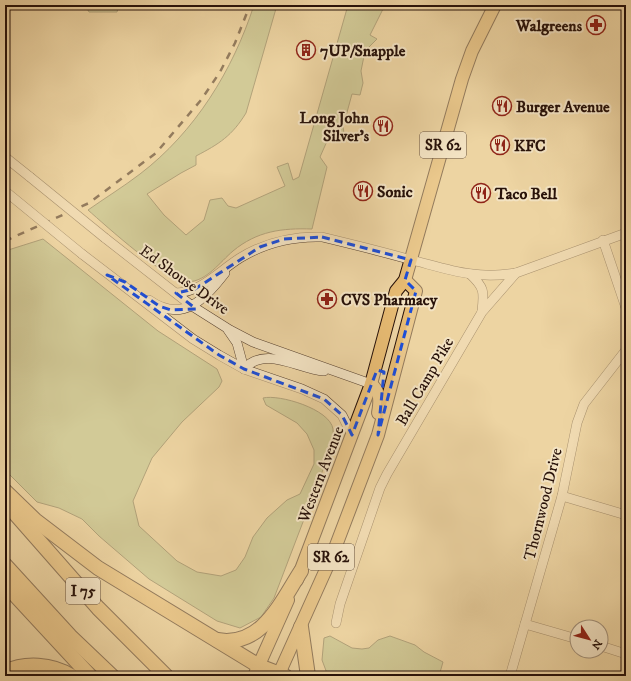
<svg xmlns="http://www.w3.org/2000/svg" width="631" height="681" viewBox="0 0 631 681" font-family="'IM FELL DW Pica',serif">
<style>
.green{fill:#b2be8a;stroke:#6c684a}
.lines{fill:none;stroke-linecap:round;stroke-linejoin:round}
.minor-casing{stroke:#584230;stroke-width:10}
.major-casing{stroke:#271109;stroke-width:14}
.highway-casing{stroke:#271109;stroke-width:16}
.minor{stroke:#f3e3c3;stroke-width:9}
.major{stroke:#e6ba72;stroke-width:12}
.highway{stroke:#e6ba72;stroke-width:14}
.rail{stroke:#271109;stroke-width:2.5;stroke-dasharray:7 7;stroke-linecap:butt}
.minor-bridge-casing{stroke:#584230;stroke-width:10;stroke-linecap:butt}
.minor-bridge{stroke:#f3e3c3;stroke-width:9}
.marked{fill:none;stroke:#1d4ed8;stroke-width:3;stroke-dasharray:8 5;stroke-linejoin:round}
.labels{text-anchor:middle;stroke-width:4;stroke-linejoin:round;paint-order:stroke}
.shield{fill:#f3e3c3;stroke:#645041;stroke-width:1}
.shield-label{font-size:15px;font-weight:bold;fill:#271109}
.poi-label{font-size:16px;font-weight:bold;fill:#271109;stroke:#f3e3c3;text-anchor:start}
.street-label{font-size:16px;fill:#271109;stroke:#f3e3c3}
</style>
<rect width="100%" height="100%" fill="#edd4a3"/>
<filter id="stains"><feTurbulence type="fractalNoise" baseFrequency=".005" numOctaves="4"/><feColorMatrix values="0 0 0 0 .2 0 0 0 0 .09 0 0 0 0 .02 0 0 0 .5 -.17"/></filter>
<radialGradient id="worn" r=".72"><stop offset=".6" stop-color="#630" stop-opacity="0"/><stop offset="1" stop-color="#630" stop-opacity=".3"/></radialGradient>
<!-- green -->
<g class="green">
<polygon points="85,5 119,5 117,12 89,12"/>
<path d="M254,5h23l-31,108c-14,23 -27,31 -50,43v9l-15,8 -34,21 17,21 22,20 18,-15 6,-20 12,-2 6,8 8,2 49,-22 -8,-19 11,-4 5,17 6,-3 49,-172h37l-15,30 7,4 -12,12 -4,20 2,12 -3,12 -8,-1 -9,33 1,6 -2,7 -14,-1 -8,18 7,10 -15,62c-30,-1 -55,2 -79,22 -13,11 -26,30 -45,31 -19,1 -83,-57 -100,-72 17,-12 35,-23 52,-36 55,-42 93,-104 114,-169z"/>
<path d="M43,239l115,92 59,38 5,12 -3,6 -37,35 -30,36 -19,43 6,25 38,35 20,11 24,4 15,-6 9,-13 8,-20 14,-19 20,-18 13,-6 14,-30v-14l-7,-16 -10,-11 -31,-18 -3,-7c16,-4 67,11 70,31 1,9 -3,21 -6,30l-53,139 -13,19 -21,11 -23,-7 -68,-42 -50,-43 -17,-17 -23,-11 -22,-6 -32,-32v-219z"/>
<polygon points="330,636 352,648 362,649 369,648 378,640 390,636 415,645 424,652 443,662 439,676 328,676 322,660 324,638"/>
</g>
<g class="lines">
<defs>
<g id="minor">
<polyline points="5,157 30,177"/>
<polyline points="105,238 192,306 230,330 253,342 371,384"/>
<polyline points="603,240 626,308"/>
<polyline points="82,254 193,339 219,355 244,369 302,389 324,399 342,415 352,435"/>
<path d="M470,274c15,14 14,18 12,37"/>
<path d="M176,293c26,-1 43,-22 64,-35 26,-16 52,-22 82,-21 29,7 58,14 86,22 40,10 66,21 108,14"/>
<path d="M149,300c34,24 56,-1 76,-27"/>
<polyline points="228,330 237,343 244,369"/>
<path d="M244,369c21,-24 54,0 80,2"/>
<polyline points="562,496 626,515"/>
<polyline points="336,623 340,604 380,488 387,474 482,312 516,273 626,233"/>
<polyline points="525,624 577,639"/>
<polyline points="601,646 626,654"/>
<polyline points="510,676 562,496 577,423 584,404 626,350"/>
</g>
<g id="major">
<path d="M371,384c10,8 9,18 7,29"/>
<polyline points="297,580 371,384 396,291 405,280 462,79 472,51 495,5"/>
<polyline points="254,676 288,600"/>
<polyline points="278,676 332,556 378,435 416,291 405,280"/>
</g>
<g id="highway">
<polyline points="5,491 35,520 98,568 259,666 285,676"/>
<polyline points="11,509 98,608 166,676"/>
<polyline points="5,565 70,636 112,676"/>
<polyline points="5,584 90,676"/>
<polyline points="301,627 308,676"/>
<path d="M217,640c45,8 64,-38 84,-69"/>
<path d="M5,672c20,-10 47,-8 66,4"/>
</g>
</defs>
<!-- minor casing -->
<use href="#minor" class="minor-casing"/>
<!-- major casing -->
<use href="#major" class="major-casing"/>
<!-- highway casing -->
<use href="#highway" class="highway-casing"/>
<!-- minor -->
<use href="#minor" class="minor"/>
<!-- major -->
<use href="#major" class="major"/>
<!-- highway -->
<use href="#highway" class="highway"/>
<!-- rail -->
<polyline class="rail" points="5,241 89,203 156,153 201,100 220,72 235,43 250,5"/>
<defs>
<g id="minor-bridge">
<polyline points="30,177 105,238"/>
<polyline points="5,191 82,254"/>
</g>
</defs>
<!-- minor-bridge casing -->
<use href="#minor-bridge" class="minor-bridge-casing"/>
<!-- minor-bridge -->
<use href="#minor-bridge" class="minor-bridge"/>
</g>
<!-- marked area -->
<path d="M0 0H631V681H0ZM322,237l89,23 -6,20 11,11 -38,144 6,-63 -7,-2 -25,65 -10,-20 -18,-16 -80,-30 -25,-14 -112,-80 18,7 34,24 12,4 25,-1 -20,-16 19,-4 65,-42 24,-8z" fill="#edd4a3" fill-opacity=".55" fill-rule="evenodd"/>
<path class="marked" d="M322,237l89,23 -6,20 11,11 -38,144 6,-63 -7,-2 -25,65 -10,-20 -18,-16 -80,-30 -25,-14 -112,-80 18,7 34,24 12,4 25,-1 -20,-16 19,-4 65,-42 24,-8z"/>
<!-- icons -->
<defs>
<symbol id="pharmacy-ring" viewBox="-11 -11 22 22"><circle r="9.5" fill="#f3e3c3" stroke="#8f2418" stroke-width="1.5"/><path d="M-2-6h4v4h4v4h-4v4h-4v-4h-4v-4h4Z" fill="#8f2418"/></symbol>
<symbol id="building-ring" viewBox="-11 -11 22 22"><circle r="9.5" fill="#f3e3c3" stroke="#8f2418" stroke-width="1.5"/><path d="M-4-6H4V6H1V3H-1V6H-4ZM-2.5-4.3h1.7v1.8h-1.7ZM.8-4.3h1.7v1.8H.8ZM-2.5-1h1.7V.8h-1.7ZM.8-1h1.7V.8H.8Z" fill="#8f2418"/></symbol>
<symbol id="restaurant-ring" viewBox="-11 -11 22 22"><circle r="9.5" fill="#f3e3c3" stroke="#8f2418" stroke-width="1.5"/><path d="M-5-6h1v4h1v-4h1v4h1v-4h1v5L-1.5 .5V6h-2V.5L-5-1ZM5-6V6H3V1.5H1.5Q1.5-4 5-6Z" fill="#8f2418"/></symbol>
</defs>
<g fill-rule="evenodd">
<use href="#pharmacy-ring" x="585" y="14" width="22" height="22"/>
<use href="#building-ring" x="295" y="39" width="22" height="22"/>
<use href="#restaurant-ring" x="491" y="95" width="22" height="22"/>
<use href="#restaurant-ring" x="372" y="115" width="22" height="22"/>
<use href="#restaurant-ring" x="489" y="134" width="22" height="22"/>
<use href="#restaurant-ring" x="352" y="180" width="22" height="22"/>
<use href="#restaurant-ring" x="470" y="182" width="22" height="22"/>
<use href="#pharmacy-ring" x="316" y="288" width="22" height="22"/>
</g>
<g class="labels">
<!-- shield labels -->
<g class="shield">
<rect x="420" y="132" width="46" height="26" rx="3"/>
<rect x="308" y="544" width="46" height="26" rx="3"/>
<rect x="66" y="578" width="34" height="26" rx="3"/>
</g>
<g class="shield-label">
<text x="443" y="150">SR 62</text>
<text x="331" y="562">SR 62</text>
<text x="83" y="596">I 75</text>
</g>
<!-- poi labels -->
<g class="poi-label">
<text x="582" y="31" text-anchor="end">Walgreens</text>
<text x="320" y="56">7UP/Snapple</text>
<text x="516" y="112">Burger Avenue</text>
<text x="369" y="123" text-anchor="end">Long John<tspan x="369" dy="18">Silver's</tspan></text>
<text x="514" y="151">KFC</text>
<text x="377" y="197">Sonic</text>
<text x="495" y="199">Taco Bell</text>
<text x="341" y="305">CVS Pharmacy</text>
</g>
<!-- street labels -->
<g class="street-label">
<text transform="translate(185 279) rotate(36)" y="6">Ed Shouse Drive</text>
<text transform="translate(424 381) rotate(-60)" y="6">Ball Camp Pike</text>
<text transform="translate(320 474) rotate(-69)" y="6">Western Avenue</text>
<text transform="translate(542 504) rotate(-76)" y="6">Thornwood Drive</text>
</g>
</g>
<!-- margin -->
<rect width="631" height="681" fill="none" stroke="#edd4a3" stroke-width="20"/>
<rect x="6" y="6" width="619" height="669" fill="none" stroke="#271109" stroke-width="2"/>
<rect x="10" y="10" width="611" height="661" fill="none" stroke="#271109"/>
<!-- north arrow -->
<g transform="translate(589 639) rotate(126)"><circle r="19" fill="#f3e3c3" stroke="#a18f79"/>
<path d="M0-3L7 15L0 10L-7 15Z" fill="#8f2418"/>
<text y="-6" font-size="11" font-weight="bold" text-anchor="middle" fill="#271109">N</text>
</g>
<rect width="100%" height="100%" filter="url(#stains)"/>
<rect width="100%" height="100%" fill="url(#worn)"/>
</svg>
